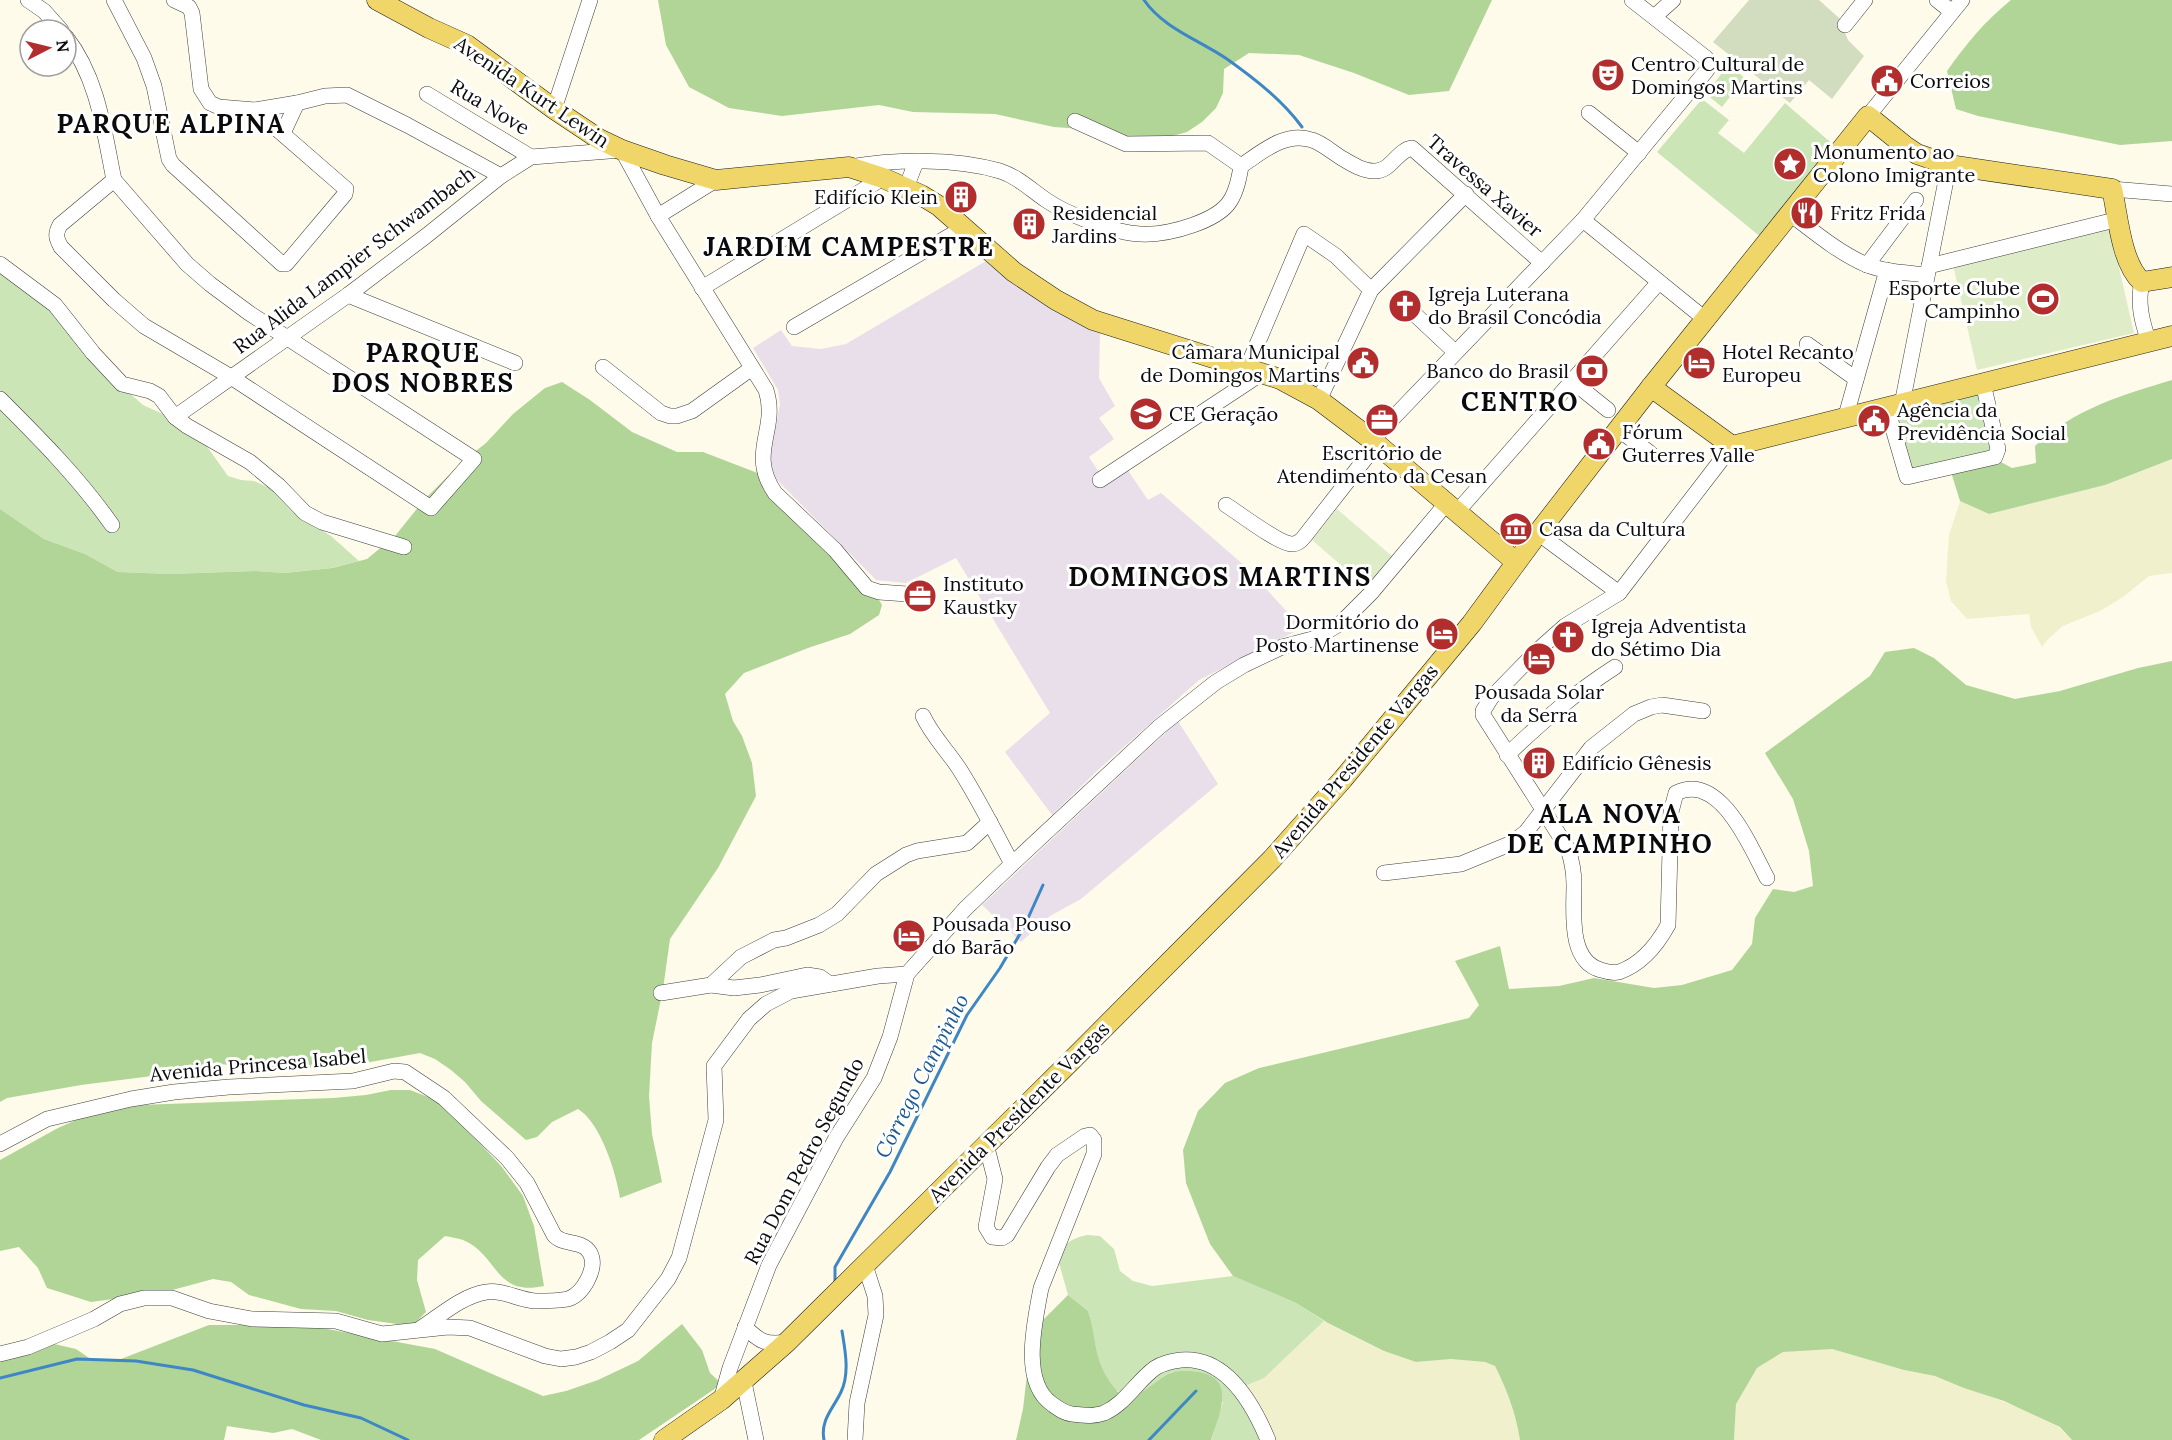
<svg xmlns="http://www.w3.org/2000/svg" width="2172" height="1440" viewBox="0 0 2172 1440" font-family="Lora,serif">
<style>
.industrial{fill:#e9dfea}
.farmland{fill:#f1f0cc}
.green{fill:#cce5b7}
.forest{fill:#b0d597}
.cemetery{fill:#d1ddbe}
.pitch{fill:#deedc8}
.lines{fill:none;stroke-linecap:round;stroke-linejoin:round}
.stream{stroke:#3e87c4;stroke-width:3}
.minor-casing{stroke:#3e3e3e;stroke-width:16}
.major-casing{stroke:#1c1c1c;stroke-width:21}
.minor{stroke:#fff;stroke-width:15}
.major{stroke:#f0d668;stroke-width:20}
.labels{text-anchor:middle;stroke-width:6;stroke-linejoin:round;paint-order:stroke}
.poi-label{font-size:20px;fill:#0b0b0b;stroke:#fff;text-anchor:start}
.street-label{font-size:20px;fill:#0b0b0b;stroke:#fff}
.water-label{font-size:21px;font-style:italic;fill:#1d5a93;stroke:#fff}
.district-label{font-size:26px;font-weight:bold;letter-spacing:1.5px;fill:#0b0b0b;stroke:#fff}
</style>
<rect width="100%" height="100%" fill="#fefbea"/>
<!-- industrial -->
<g class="industrial">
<polygon points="986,261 1027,293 1080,324 1100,333 1099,378 1115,406 1099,418 1114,439 1089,457 1106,483 1127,469 1148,500 1161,493 1246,567 1302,628 1199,680 1098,770 1052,815 1005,752 1050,713 956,558 906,583 876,580 778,481 771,470 769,457 780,405 778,390 753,348 781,330 792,346 821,349 846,344"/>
<polygon points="1178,721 1218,784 1081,899 1050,916 1021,942 982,905"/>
</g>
<!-- farmland -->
<g class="farmland">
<polygon points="2172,459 2172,573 2149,576 2123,597 2102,610 2063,626 2048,639 2042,647 2031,627 2029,614 1967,619 1951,601 1946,581 1949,535 1960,501 1989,514 2105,485"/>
<polygon points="1324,1321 1384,1351 1416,1362 1451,1359 1485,1362 1495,1366 1508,1392 1517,1419 1520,1440 1263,1440 1245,1386 1264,1378"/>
<polygon points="1809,1349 1832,1349 1904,1370 1935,1376 2036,1414 2060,1428 2072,1440 1734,1440 1736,1403 1757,1368 1783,1352"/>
</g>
<!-- green -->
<g class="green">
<polygon points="1728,65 1745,78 1722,107 1706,94"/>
<polygon points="1702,99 1729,120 1718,133 1744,153 1785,103 1836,147 1762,238 1657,152"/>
<polygon points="0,265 25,279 127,391 143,405 174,419 203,441 228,476 241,480 254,481 270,488 292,512 331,536 359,561 331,568 285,573 255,571 171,574 118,572 85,554 44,539 0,509"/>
<polygon points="1979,394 1991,452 1911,473 1896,416"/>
<path d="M1087,1235l13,1 14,13 6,22 13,10 19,5 81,-10 63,27 28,18 -60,57 -19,8 18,54h-52l12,-38 -51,-30c-9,6 -20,16 -31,20 -43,16 -45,-56 -53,-81l-20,-16 -11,-39c8,-13 15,-18 30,-21z"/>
</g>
<!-- forest -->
<g class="forest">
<polygon points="658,0 1492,0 1449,91 1409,95 1354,73 1299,55 1249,53 1224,69 1223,93 1216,108 1202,122 1187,132 1147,143 1082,129 1054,127 995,114 913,112 879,105 782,116 729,108 689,87 666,45"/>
<path d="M2011,0h161v141l-52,4 -142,-29 -22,-7 -9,-38c19,-27 38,-50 64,-71z"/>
<path d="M2172,380v79l-67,26 -116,29 -29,-13 -9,-29 48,-11 13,7 24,-5 -1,-17c39,-37 87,-51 137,-66z"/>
<path d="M562,382l28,18 42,32 45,20h26l62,24 93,89 24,40 -3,10 -29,19 -42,14 -64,25 -19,21 8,27 9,15 10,27 4,33 -38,72 -48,71 -7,50 -11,54 -3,53 3,38 10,48 -42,16c-4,-25 -19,-75 -42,-89l-26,13 -15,15 -11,3 -45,-39 -16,-19 -14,-12 -16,-11 -15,-6 -55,10 -68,6 -79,-5 -25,3 -41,9 -71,9 -74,13 -7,4v-593l44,30 41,15 33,18 53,2 84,-3 30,2 47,-5 35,-9 28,-23 29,-36 38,-38 24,-19 27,-29 32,-26z"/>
<path d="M1914,648l20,10 32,27 49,14 45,-8 78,-23 34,-7v779h-100l-12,-13 -56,-26 -40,-13 -29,-12 -31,-6 -72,-21 -49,3 -26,16 -21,36 -2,36h-214c-4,-27 -13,-50 -25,-74l-10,-4 -34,-3 -35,3 -32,-11 -56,-28 -32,-20 -63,-27 -23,-32 -24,-61 -3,-33 15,-39 27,-28 34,-15 210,-50 10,-13 -24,-44 45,-15 9,43 50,-3 35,-8 60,10 28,-3 50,-15 20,-26 3,-26 18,-29 21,3 19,-6 -4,-35 -16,-52 -28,-46 105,-77 15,-24z"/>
<path d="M391,1090h19l31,12 61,65 21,29 11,30 10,60c-50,11 -45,-31 -81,-46 -5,-2 -13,-3 -18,-4l-27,24 -1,20 9,32 -14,14 -44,-6 -32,-9 -35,-2 -52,-14 -18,-13 -18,-3 -48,13 -74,10 -44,-14 -9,-20 -19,-21 -19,4v-91l58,-32 36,-16 46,-7 193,-7 33,-3z"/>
<path d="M1068,1295l20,16c9,27 5,48 24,74 1,1 5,6 6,7 19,13 37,-13 53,-19 7,-3 20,-2 28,-1 38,7 20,44 12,68h-195l7,-31 9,-78z"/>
<polygon points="682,1324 702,1350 710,1373 722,1384 639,1440 321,1440 292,1429 273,1433 227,1426 224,1440 0,1440 0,1350 50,1343 76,1349 92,1360 121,1359 209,1325 306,1325 435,1349 543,1396 566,1391 598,1380 638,1361"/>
</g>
<!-- cemetery -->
<polygon class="cemetery" points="1749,0 1819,0 1839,18 1848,40 1864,56 1832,99 1809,80 1790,103 1713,42"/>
<!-- pitch -->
<g class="pitch">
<polygon points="2110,228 2134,333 1977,370 1953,265"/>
<polygon points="1337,509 1393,557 1366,587 1312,540"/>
</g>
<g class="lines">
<!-- stream -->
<g class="stream">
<path d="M1144,0c19,28 55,40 83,59 28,20 55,41 75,68"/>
<polyline points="835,1282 835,1267 890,1172 967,1015 1000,968 1024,927 1043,885"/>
<polyline points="0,1378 77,1359 136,1361 193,1370 304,1405 361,1418 408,1440"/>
<path d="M824,1440c-4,-20 9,-31 17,-48 9,-19 4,-42 1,-61"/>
<polyline points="1149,1440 1196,1391"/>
</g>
<defs>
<g id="minor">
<polyline points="28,0 44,11 61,30"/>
<polyline points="114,0 144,58 154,86 169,159 173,165 282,264 286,264 345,194 346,189 255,110"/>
<polyline points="174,0 189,7 192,13 201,89 210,103 219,107 255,110 297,103 325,96 347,95 407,125 501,176"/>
<polyline points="1937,0 1952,12"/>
<polyline points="1654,17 1673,0"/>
<polyline points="1845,25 1865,0"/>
<path d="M66,37c32,41 38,94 48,143"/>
<polyline points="427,94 531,157"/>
<polyline points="554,109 590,0"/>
<polyline points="1589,113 1639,153"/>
<polyline points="1868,116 1962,0"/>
<polyline points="1075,121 1126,144 1208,143 1241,166"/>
<polyline points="283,133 297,103"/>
<path d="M1241,166c21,-14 44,-35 71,-26 10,3 20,12 28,17 10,6 22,14 34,14 17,1 23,-21 38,-23l130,115"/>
<path d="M850,167c45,-8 105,-9 150,4 18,6 30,18 46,29 20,14 69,33 94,34 18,1 36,-3 53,-9 34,-12 43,-24 48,-59"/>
<path d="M114,180l73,84 23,20 39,29 225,146 -43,49 -200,-131 -87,-51 -30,-26 -53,-53c-5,-9 -6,-13 -1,-22z"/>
<polyline points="906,188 916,162"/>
<polyline points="2112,189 2172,194"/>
<path d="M1789,213c25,19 50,40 78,52 19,7 40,8 60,10"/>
<polyline points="658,216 716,180"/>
<polyline points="1583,220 1705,319"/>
<polyline points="0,264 55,305 93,353 122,384 150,391 159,396 175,417 187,426 250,462 279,486 305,513 322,522 404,547"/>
<polyline points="1867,265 1916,200"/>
<polyline points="1929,266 2119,219"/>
<path d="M2142,282c-5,21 0,40 7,60"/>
<polyline points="702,288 883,178"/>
<polyline points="348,295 515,363"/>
<polyline points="1408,308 1455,352"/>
<polyline points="794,327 965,227"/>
<polyline points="1807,344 1856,379"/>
<polyline points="603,367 661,413 670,416 677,416 692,411 752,368"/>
<polyline points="1247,368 1304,234 1336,256 1371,290"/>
<polyline points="1572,381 1608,410"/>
<path d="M0,399c40,40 79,79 112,126"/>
<polyline points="1319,400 1371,290 1466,194"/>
<polyline points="1902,404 1949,165"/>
<polyline points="1887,408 1907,477 1995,457 1998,449 1983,383"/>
<path d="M175,417l173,-122 78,-59 75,-60 30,-19 91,-7 36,66 108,174c13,40 -19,62 9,103l60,57 32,38 12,4 28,2"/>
<polyline points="1845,419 1887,270"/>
<polyline points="1618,429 1650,453"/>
<polyline points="1372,440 1583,220 1707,70 1709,64 1706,58 1632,0"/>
<path d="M1732,446l-113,147 -54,33 -28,25 -46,47 -8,13v4l85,134c4,12 6,23 6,36 0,27 -6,76 27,85 6,2 13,3 18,2 23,-8 38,-27 49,-47l3,-113 5,-19c44,-22 75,55 91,85"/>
<polyline points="1100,480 1262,373"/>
<path d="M1226,505c13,8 53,39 66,39 5,0 9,-3 12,-7l72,-92"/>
<polyline points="1456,513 1659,282"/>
<polyline points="1538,533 1619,593"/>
<path d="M923,716c9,20 25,35 37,54 19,30 35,62 52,94"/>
<path d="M1507,755c36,-34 66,-61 108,-88"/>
<polyline points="1384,873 1461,864 1512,843 1526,832 1591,748 1634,714 1651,707 1662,705 1703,711"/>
<polyline points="711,985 741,957 774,940 786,938 819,925 837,914 876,874 906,855 917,851 967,843 990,822"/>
<polyline points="661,993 711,985 734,988 760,985 807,975 820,977 830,984"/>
<path d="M0,1144l47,-25 84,-20 43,-7 55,-5 124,-6 41,-10 11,1 39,26 63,60 20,25 27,52c9,11 28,4 36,18 8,15 -7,41 -22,46 -10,2 -23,2 -33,2 -16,-1 -34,-12 -49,-9 -24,4 -45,23 -65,36"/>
<path d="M986,1144l9,35 -9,48 6,10 10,1 5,-3 41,-68 9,-12 28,-19 5,-1 4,5v14l-53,134c-6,33 -21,94 11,116 7,5 12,9 20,10 11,1 21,3 32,-1 21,-9 33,-32 51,-45 8,-5 16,-7 26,-8 45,-4 72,44 87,80"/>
<path d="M745,1327c15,15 21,18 42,15"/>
<polyline points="0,1354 28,1347 66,1331 94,1319 120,1304 144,1298 172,1298 209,1311 252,1319 336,1321 382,1334 448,1327 470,1328 545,1356 561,1359 576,1357 591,1352 610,1342 628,1330 668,1279 679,1258 716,1120 714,1066 749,1019 766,1004 791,991 878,976 907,974"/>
<polyline points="744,1382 756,1440"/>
<polyline points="721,1400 730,1368 769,1265 836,1138 874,1078 890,1037 907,974 965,909 1012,864 1159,727 1216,682 1244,665 1282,647 1316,638 1341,623 1371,593 1446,504"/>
<polyline points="855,1440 857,1403 876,1315 875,1296 865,1265"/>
</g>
<g id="major">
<polyline points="377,0 429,28 467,45 554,109 599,139 622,150 665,165 716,180 849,167 883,178 921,195 939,206 1014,272 1056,300 1093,320 1280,379 1319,400 1372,440 1516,562"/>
<polyline points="1651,387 1732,446 2172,336"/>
<path d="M664,1440l57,-40 66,-58 285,-282 200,-201 71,-80 129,-156 66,-90 113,-146 217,-271 37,30 12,8 32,11 163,24c6,27 9,74 30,93l30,-5"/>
</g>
</defs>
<!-- minor casing -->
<use href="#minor" class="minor-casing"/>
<!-- major casing -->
<use href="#major" class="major-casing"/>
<!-- minor -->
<use href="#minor" class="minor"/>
<!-- major -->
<use href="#major" class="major"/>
</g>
<!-- icons -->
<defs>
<symbol id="theatre-disc" viewBox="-11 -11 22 22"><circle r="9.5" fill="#b12e2d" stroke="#fff"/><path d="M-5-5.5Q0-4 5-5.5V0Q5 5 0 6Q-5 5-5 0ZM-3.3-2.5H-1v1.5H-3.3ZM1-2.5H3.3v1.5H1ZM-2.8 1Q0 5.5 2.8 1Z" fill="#fff"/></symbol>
<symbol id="civic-disc" viewBox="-11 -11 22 22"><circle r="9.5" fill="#b12e2d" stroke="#fff"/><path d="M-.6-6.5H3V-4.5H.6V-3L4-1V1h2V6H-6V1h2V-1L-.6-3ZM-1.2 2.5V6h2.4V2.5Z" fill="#fff"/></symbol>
<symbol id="sight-disc" viewBox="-11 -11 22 22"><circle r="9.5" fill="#b12e2d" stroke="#fff"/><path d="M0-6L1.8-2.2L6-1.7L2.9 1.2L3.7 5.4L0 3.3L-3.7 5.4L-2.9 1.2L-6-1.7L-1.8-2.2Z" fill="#fff"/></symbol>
<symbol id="building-disc" viewBox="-11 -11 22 22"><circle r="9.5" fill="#b12e2d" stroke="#fff"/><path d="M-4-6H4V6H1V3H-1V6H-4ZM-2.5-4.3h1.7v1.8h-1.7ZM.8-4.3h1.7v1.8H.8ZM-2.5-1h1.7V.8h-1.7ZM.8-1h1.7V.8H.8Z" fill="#fff"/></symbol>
<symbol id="restaurant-disc" viewBox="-11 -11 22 22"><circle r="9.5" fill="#b12e2d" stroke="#fff"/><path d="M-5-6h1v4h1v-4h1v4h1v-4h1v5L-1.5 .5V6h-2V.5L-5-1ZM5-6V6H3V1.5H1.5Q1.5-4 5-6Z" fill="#fff"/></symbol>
<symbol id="stadium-disc" viewBox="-11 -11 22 22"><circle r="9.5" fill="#b12e2d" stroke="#fff"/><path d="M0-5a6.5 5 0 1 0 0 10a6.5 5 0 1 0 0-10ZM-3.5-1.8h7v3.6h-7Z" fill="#fff"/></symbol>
<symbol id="church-disc" viewBox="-11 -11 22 22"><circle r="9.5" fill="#b12e2d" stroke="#fff"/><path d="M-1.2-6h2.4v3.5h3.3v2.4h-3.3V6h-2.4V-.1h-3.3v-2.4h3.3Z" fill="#fff"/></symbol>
<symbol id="hotel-disc" viewBox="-11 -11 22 22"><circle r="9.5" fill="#b12e2d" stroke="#fff"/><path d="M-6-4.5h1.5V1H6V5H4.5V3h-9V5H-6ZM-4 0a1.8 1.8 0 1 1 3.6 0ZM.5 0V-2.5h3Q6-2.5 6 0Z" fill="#fff"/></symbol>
<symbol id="bank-disc" viewBox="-11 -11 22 22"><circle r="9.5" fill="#b12e2d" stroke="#fff"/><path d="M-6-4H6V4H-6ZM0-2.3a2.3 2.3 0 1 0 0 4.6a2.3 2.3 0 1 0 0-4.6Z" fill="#fff"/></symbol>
<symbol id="school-disc" viewBox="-11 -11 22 22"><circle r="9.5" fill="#b12e2d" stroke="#fff"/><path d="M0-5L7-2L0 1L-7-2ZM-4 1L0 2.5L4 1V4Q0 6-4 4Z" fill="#fff"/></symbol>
<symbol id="office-disc" viewBox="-11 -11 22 22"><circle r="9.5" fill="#b12e2d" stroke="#fff"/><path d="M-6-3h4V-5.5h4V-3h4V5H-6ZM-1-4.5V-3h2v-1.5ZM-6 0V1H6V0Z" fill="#fff"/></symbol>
<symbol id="museum-disc" viewBox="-11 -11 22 22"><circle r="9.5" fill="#b12e2d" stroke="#fff"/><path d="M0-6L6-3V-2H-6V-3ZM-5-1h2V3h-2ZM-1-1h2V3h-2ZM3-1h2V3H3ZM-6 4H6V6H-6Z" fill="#fff"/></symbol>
</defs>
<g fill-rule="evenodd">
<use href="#theatre-disc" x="1589" y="56" width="38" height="38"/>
<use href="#civic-disc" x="1868" y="62" width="38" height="38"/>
<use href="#sight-disc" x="1771" y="145" width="38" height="38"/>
<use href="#building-disc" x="942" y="178" width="38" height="38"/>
<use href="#restaurant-disc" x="1788" y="194" width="38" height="38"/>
<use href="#building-disc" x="1010" y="205" width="38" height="38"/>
<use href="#stadium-disc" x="2024" y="280" width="38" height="38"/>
<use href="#church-disc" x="1386" y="287" width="38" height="38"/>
<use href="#civic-disc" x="1344" y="344" width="38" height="38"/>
<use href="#hotel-disc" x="1680" y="344" width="38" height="38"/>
<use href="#bank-disc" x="1573" y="352" width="38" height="38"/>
<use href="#school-disc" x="1127" y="395" width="38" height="38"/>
<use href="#office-disc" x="1363" y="401" width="38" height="38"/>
<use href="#civic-disc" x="1855" y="402" width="38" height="38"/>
<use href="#civic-disc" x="1580" y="425" width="38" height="38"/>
<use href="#museum-disc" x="1497" y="510" width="38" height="38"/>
<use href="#office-disc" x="901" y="577" width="38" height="38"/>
<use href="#hotel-disc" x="1423" y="615" width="38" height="38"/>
<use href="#church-disc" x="1549" y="618" width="38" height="38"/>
<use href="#hotel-disc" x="1520" y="640" width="38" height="38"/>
<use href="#building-disc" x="1520" y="744" width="38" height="38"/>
<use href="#hotel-disc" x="890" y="917" width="38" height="38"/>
</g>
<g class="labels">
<!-- poi labels -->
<g class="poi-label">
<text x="1631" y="71">Centro Cultural de<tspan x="1631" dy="23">Domingos Martins</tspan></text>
<text x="1910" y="88">Correios</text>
<text x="1813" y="159">Monumento ao<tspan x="1813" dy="23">Colono Imigrante</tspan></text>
<text x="938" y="204" text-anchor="end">Edifício Klein</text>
<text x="1052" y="220">Residencial<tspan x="1052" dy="23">Jardins</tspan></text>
<text x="1830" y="220">Fritz Frida</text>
<text x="2020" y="295" text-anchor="end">Esporte Clube<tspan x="2020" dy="23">Campinho</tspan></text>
<text x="1428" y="301">Igreja Luterana<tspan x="1428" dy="23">do Brasil Concódia</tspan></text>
<text x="1340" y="359" text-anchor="end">Câmara Municipal<tspan x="1340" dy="23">de Domingos Martins</tspan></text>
<text x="1722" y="359">Hotel Recanto<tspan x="1722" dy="23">Europeu</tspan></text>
<text x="1569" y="378" text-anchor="end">Banco do Brasil</text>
<text x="1897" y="417">Agência da<tspan x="1897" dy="23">Previdência Social</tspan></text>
<text x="1169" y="421">CE Geração</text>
<text x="1622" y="439">Fórum<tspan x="1622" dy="23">Guterres Valle</tspan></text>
<text x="1382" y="460" text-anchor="middle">Escritório de<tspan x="1382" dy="23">Atendimento da Cesan</tspan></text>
<text x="1539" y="536">Casa da Cultura</text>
<text x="943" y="591">Instituto<tspan x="943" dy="23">Kaustky</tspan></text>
<text x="1419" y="629" text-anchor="end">Dormitório do<tspan x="1419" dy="23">Posto Martinense</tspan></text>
<text x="1591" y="633">Igreja Adventista<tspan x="1591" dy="23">do Sétimo Dia</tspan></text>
<text x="1539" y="699" text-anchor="middle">Pousada Solar<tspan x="1539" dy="23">da Serra</tspan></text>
<text x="1562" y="770">Edifício Gênesis</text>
<text x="932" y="931">Pousada Pouso<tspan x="932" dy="23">do Barão</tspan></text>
</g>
<!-- street labels -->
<g class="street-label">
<text transform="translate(532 92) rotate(34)" y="7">Avenida Kurt Lewin</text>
<text transform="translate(490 107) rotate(31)" y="7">Rua Nove</text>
<text transform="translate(1485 186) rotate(41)" y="7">Travessa Xavier</text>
<text transform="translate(354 260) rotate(-37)" y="7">Rua Alida Lampier Schwambach</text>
<text transform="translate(1355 761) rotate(-50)" y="7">Avenida Presidente Vargas</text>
<text transform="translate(258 1065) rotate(-5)" y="7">Avenida Princesa Isabel</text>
<text transform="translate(1019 1112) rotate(-45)" y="7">Avenida Presidente Vargas</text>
<text transform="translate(804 1161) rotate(-62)" y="7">Rua Dom Pedro Segundo</text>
</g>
<!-- water labels -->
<g class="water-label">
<text transform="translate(922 1076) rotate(-63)" y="7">Córrego Campinho</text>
</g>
<!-- district labels -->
<g class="district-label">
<text x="171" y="133">PARQUE ALPINA</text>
<text x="849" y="256">JARDIM CAMPESTRE</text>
<text x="423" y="362">PARQUE<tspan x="423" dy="30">DOS NOBRES</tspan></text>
<text x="1520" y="411">CENTRO</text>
<text x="1220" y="586">DOMINGOS MARTINS</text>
<text x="1610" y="823">ALA NOVA<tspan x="1610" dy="30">DE CAMPINHO</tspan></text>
</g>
</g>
<!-- north arrow -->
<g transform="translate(48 48) rotate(83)"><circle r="28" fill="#ffffff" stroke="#9d9d9d" stroke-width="1.5"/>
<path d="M0-4.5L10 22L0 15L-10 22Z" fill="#b12e2d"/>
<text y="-9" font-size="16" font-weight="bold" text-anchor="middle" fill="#0b0b0b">N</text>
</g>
</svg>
